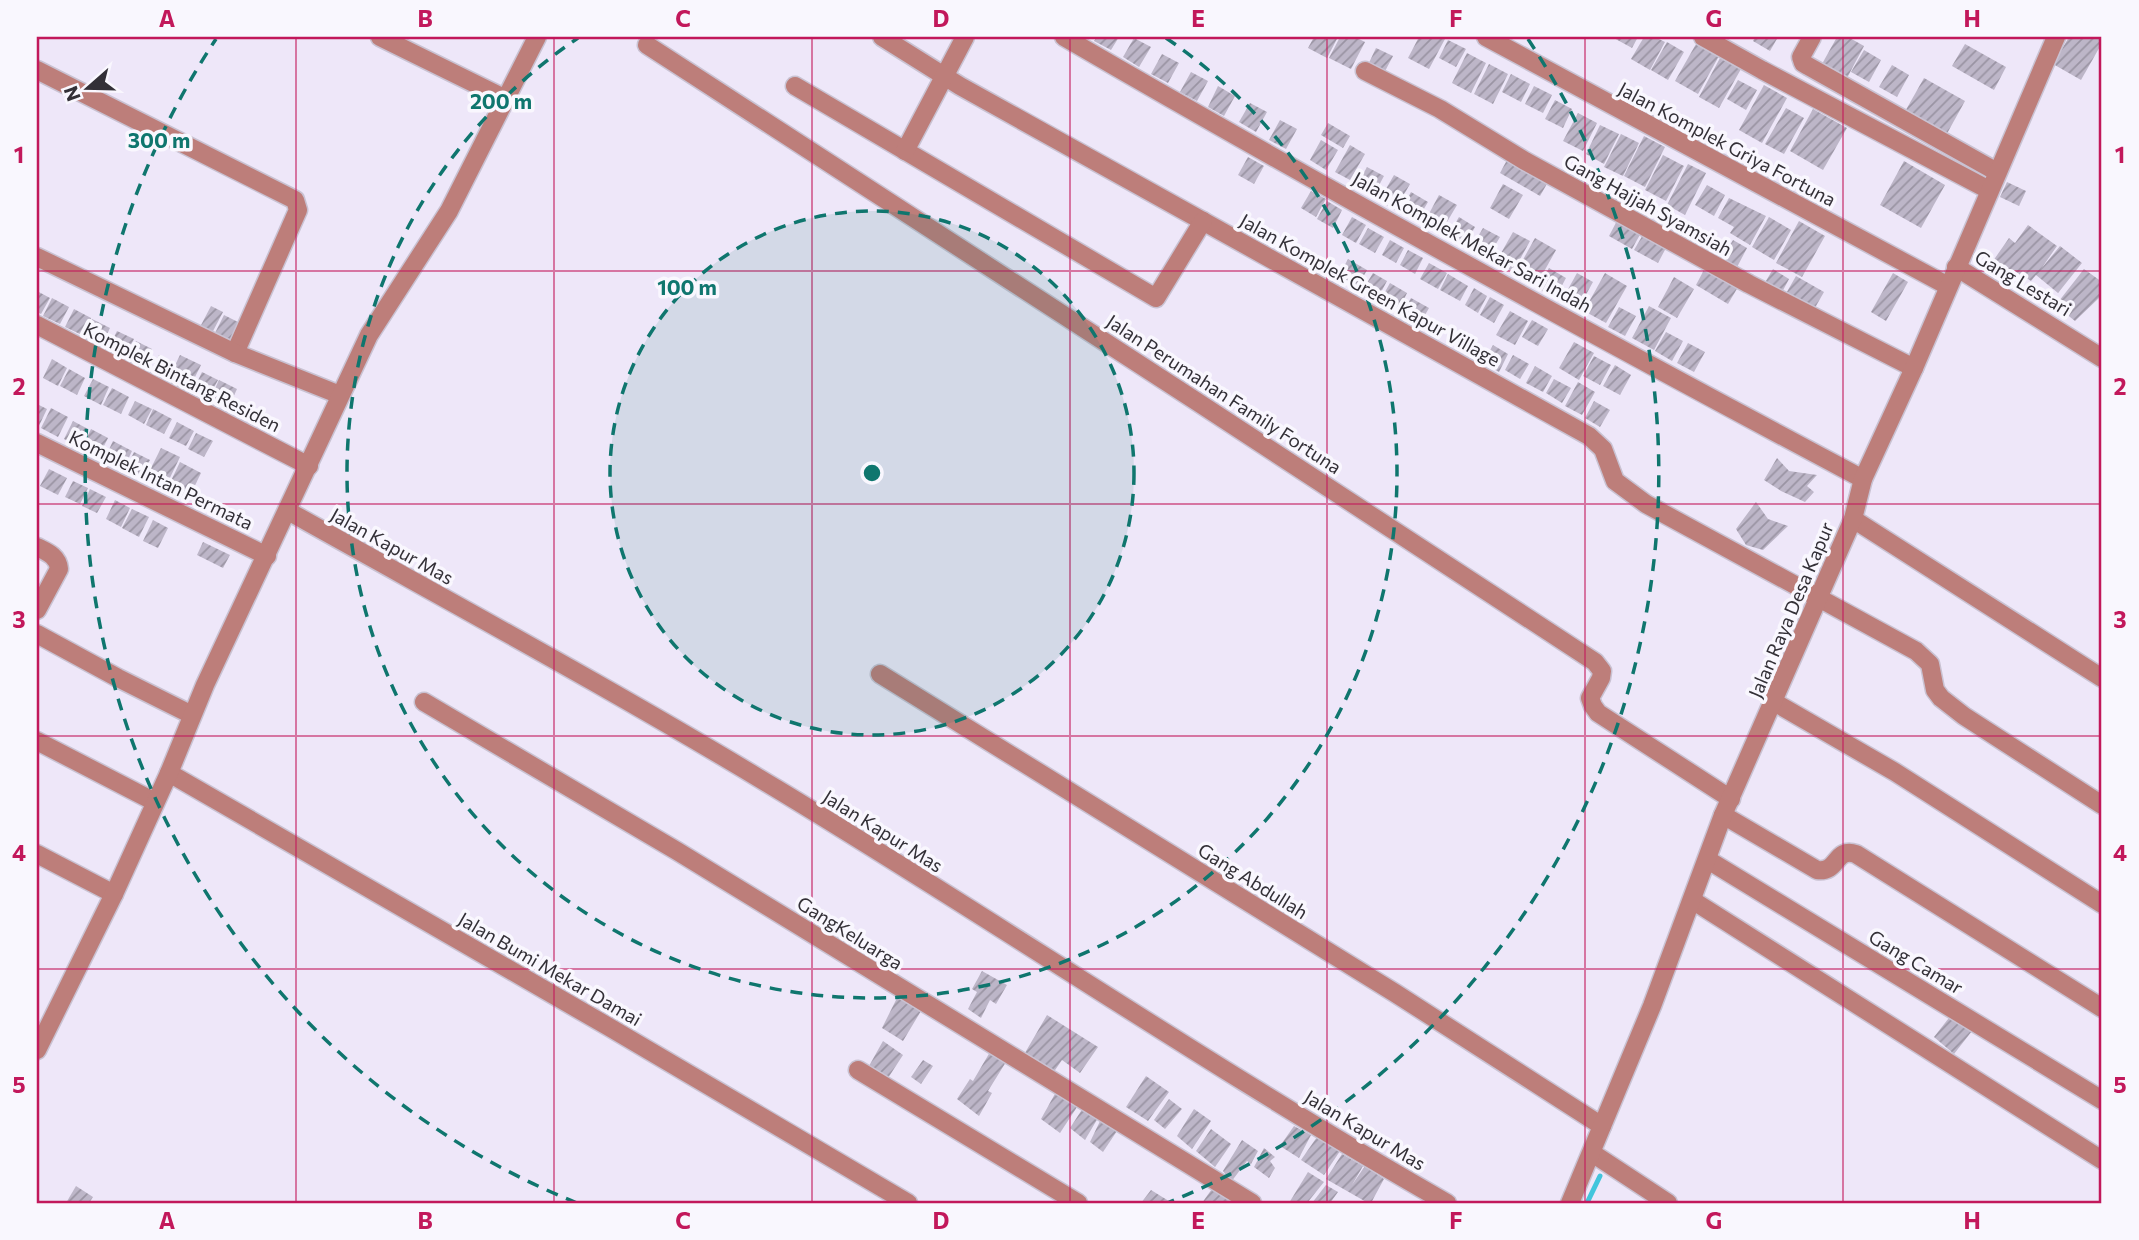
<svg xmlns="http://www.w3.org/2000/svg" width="2139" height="1240" viewBox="0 0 2139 1240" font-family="Commissioner,sans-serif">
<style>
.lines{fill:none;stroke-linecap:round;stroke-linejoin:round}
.stream{stroke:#42c5dc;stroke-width:5}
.building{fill:url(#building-hatch)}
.minor-casing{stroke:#c9c2d2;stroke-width:21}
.minor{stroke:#bd7e7a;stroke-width:18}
.grid{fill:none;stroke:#c2185b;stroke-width:2;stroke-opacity:0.55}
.ring{fill:none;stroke:#0f766e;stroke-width:3.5;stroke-dasharray:12 9}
.labels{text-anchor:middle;stroke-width:7;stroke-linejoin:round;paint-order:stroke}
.street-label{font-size:19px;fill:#333037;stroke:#f9f7fe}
.centre{fill:#0f766e;stroke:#f9f7fe;stroke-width:3.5}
.ring-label{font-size:21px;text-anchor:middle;font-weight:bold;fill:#0f766e;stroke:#f9f7fe;stroke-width:7;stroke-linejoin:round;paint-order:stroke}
.neatline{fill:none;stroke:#c2185b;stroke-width:2.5}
.grid-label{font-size:23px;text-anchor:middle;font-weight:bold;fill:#c2185b}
</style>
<defs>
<pattern id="building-hatch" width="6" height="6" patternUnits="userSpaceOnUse" patternTransform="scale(1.75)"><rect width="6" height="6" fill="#bdb6c8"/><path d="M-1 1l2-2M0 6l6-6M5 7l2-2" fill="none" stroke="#9a94a3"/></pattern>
</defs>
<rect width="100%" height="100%" fill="#eee7f9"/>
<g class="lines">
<!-- stream -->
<polyline class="stream" points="1587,1203 1600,1176"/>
</g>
<!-- building -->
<g class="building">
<polygon points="1097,37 1119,37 1111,50 1094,41"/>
<polygon points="1314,37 1338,37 1327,58 1308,48"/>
<polygon points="1340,37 1355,37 1365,42 1351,69 1329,58"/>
<polygon points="1419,37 1446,37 1429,69 1408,58"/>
<polygon points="1612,37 1638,37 1632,48"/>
<polygon points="1644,37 1655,37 1665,42 1650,70 1631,59"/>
<polygon points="1755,37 1778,37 1770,51 1753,41"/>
<polygon points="1837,37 1848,37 1864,46 1847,78 1822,64"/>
<polygon points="2069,37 2102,37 2102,43 2081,80 2053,64"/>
<polygon points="1134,38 1151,47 1139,67 1123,57"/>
<polygon points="1448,40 1466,49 1456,67 1439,58"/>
<polygon points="1667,42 1684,52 1668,80 1651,70"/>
<polygon points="1696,44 1719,56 1698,94 1675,81"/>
<polygon points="1965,44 2006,67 1994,90 1952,66"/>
<polygon points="1376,48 1393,56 1383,75 1367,67"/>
<polygon points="1864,50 1881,60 1869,82 1851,72"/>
<polygon points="1467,53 1486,63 1471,93 1452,83"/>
<polygon points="1162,54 1179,63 1168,83 1151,74"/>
<polygon points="1720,58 1741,69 1719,108 1699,97"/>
<polygon points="1489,64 1508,74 1493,104 1474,94"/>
<polygon points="1892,65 1909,75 1897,97 1879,87"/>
<polygon points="1191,72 1208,81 1197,101 1180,92"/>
<polygon points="1511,74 1530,84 1521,102 1502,92"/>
<polygon points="1924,78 1965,101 1944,139 1903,115"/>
<polygon points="1738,80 1757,90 1746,110 1727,99"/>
<polygon points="1764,85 1787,98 1762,143 1739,130"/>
<polygon points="1218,86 1235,96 1224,116 1208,107"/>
<polygon points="1534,86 1552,95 1543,113 1525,104"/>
<polygon points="1555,100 1572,109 1563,128 1545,119"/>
<polygon points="1250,103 1267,112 1256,132 1239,122"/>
<polygon points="1786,108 1804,118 1784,154 1765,144"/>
<polygon points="1813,109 1847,128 1823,170 1790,151"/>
<polygon points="1578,113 1597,123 1583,151 1563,141"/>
<polygon points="1280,120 1297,129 1286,149 1269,140"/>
<polygon points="1328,123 1350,136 1343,148 1321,135"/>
<polygon points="1600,125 1619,134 1604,164 1586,154"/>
<polygon points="1621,134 1639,143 1623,176 1604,167"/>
<polygon points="1644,136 1665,147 1645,187 1624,176"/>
<polygon points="1321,140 1338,150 1326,170 1310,160"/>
<polygon points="1350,145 1365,154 1350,180 1335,172"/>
<polygon points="1663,155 1684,166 1666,201 1645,190"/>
<polygon points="1248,157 1264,166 1254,184 1238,175"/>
<polygon points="1507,160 1548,182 1540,196 1500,173"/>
<polygon points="1904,161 1945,185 1921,228 1880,205"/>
<polygon points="1688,164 1706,173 1685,215 1667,205"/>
<polygon points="1367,167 1384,176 1373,196 1356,187"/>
<polygon points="1394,175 1410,184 1395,210 1379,201"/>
<polygon points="2007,182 2026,191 2019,206 2000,197"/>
<polygon points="1503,184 1523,195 1509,219 1490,208"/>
<polygon points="1622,185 1648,199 1638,217 1613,202"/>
<polygon points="1707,185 1725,195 1714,216 1695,205"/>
<polygon points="1311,191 1326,199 1316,217 1301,208"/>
<polygon points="1411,192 1428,202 1416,222 1400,212"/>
<polygon points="1439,195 1457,205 1441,232 1424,223"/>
<polygon points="1729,198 1766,216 1750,245 1730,233 1734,227 1718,218"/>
<polygon points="1327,201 1342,210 1333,228 1317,219"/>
<polygon points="1352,217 1366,225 1356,243 1342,235"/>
<polygon points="1459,217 1475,227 1464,247 1447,237"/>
<polygon points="1619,217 1642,231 1632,249 1609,236"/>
<polygon points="1769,217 1791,230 1774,260 1752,247"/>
<polygon points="1799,221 1825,236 1802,277 1776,263"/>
<polygon points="2028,225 2057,246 2041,269 2060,246 2082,263 2058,293 2036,275 2031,281 2025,277 2021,283 1993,261 2009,238 2015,243"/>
<polygon points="1368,228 1384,237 1375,253 1359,244"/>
<polygon points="1483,228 1500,237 1488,257 1472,247"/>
<polygon points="1513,232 1530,241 1513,272 1496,262"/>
<polygon points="1644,233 1667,246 1658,263 1634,250"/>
<polygon points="1535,238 1556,250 1536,286 1515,274"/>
<polygon points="1390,240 1404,248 1396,263 1382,255"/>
<polygon points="1733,240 1747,248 1735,271 1720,262"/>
<polygon points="1408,250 1423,258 1415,274 1400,265"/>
<polygon points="1348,259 1367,270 1358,286 1339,276"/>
<polygon points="1429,263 1447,273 1438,289 1420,279"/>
<polygon points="1549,268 1566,278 1555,298 1538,289"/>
<polygon points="1705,268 1738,287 1728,304 1696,285"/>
<polygon points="1773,269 1789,279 1780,296 1763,286"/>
<polygon points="2084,269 2102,282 2102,299 2100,297 2075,321 2065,313 2059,301"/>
<polygon points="1373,273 1387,281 1379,296 1364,288"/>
<polygon points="1577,273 1593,282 1578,309 1562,300"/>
<polygon points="1605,273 1627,286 1606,323 1584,311"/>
<polygon points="1893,273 1908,282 1886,321 1871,312"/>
<polygon points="1448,274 1468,286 1460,301 1440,290"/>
<polygon points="1796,276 1824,292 1812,313 1784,297"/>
<polygon points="1674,277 1694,289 1677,318 1658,307"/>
<polygon points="1390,283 1407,293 1399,309 1381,299"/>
<polygon points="1474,288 1487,296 1478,313 1465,305"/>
<polygon points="37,291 50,298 41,314 37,312"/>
<polygon points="1490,297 1504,305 1494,323 1480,315"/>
<polygon points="52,298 69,307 60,324 43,316"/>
<polygon points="1411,298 1429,308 1421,322 1403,312"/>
<polygon points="211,306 223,312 212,333 200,327"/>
<polygon points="1649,306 1671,318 1654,350 1632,338"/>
<polygon points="1619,307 1636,316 1625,336 1608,327"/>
<polygon points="74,309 91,318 82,335 65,327"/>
<polygon points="1510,311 1528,321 1515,345 1496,335"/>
<polygon points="224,315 240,323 231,341 215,333"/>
<polygon points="92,319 110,328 101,346 83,337"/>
<polygon points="1532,320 1548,329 1538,346 1522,337"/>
<polygon points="117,331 134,339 125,356 109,347"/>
<polygon points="1666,332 1683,341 1672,361 1655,351"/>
<polygon points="136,341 152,349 143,368 127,359"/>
<polygon points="1574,342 1594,353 1579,380 1559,368"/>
<polygon points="1688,343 1705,352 1694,372 1677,363"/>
<polygon points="1493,345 1508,354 1499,372 1483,363"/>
<polygon points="159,355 173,362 166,376 152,369"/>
<polygon points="180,355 201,365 185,397 165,386"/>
<polygon points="1513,355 1529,364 1520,379 1505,370"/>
<polygon points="1594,356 1611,365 1600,385 1583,376"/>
<polygon points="52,359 67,368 58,386 43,378"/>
<polygon points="1615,365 1631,375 1620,395 1603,386"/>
<polygon points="1535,366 1552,376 1543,392 1526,383"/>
<polygon points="69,369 85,378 77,395 60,386"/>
<polygon points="202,372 218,380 209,397 194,389"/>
<polygon points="93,379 109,387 101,405 84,396"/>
<polygon points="1554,379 1571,388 1562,403 1546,393"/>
<polygon points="219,380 237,389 228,408 210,399"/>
<polygon points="1578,382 1595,392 1582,415 1565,406"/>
<polygon points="112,388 129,397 121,414 103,405"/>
<polygon points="135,401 152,409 144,424 128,415"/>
<polygon points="1594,401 1610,410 1600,427 1585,418"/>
<polygon points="37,404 47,409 37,430"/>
<polygon points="51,408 68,417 58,437 41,428"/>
<polygon points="153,409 172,419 164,434 146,425"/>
<polygon points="73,421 88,429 80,447 64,439"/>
<polygon points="177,422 194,431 186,446 169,438"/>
<polygon points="91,429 108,438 99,456 82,447"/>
<polygon points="196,433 213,441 204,457 188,449"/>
<polygon points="113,441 132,451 124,468 105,458"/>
<polygon points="161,448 180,457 165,488 146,478"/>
<polygon points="134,452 150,460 141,477 126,469"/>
<polygon points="1777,458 1789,471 1817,475 1807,486 1814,492 1805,502 1781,491 1764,480"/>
<polygon points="180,462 201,473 188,500 167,489"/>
<polygon points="49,469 67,478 58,495 40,486"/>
<polygon points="73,481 88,488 80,504 65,497"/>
<polygon points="90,489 106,497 97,513 82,506"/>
<polygon points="115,500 130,508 121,527 106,519"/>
<polygon points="1756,502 1768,519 1788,526 1763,550 1746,545 1736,529"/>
<polygon points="132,509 149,517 139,537 122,528"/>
<polygon points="153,520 168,528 158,548 143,541"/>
<polygon points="203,542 230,555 223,568 197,555"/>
<polygon points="982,971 1007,985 996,1004 990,1000 981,1018 968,1009 977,992 972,989"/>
<polygon points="898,996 921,1011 903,1041 882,1028"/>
<polygon points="1952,1014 1972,1031 1954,1054 1934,1037"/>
<polygon points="1047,1015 1098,1047 1080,1073 1062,1060 1051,1076 1022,1058"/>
<polygon points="883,1041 903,1055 888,1078 869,1066"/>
<polygon points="990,1052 1006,1062 988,1091 992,1093 979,1116 957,1099 970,1079 973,1081"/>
<polygon points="923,1060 933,1066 921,1084 911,1077"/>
<polygon points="1146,1076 1169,1092 1148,1121 1126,1107"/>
<polygon points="1056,1092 1079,1104 1060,1133 1041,1119"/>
<polygon points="1169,1099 1182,1109 1165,1129 1154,1120"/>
<polygon points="1083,1108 1098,1118 1085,1140 1070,1128"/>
<polygon points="1194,1109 1211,1121 1192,1149 1177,1136"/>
<polygon points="1101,1119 1119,1128 1103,1152 1090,1142"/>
<polygon points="1294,1126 1311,1135 1299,1158 1280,1146"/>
<polygon points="1211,1129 1231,1144 1215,1167 1196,1151"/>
<polygon points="1317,1137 1340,1151 1324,1175 1301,1160"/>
<polygon points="1242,1140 1258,1151 1251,1164 1247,1161 1231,1182 1223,1171"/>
<polygon points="1264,1148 1275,1157 1270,1161 1275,1168 1269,1178 1254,1167"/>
<polygon points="1342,1154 1363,1166 1352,1185 1365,1166 1384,1179 1371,1203 1368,1203 1326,1179"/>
<polygon points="1308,1172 1324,1182 1307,1203 1289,1203"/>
<polygon points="1326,1185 1338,1192 1330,1203 1312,1203"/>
<polygon points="76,1186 93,1197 89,1203 66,1203"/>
<polygon points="1214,1186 1244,1203 1202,1203"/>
<polygon points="1151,1190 1172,1203 1141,1203"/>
</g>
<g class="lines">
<defs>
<g id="minor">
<polyline points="380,37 506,99"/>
<polyline points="882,37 960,86 1589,436 1603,449 1615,481 1646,504 1916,651 1930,664 1935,690 1941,698 1964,716 2102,805"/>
<path d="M1064,37c263,153 530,299 799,442"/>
<polyline points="1486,37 1948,286"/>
<polyline points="1703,37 1762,70 1989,190"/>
<polyline points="1812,37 1801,57 1803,63 1808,66 1997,172"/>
<polyline points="647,45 1199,403 1595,662 1602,671 1601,678 1590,698 1593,706 1598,713 1731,799"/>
<polyline points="37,70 295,200 298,210 235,353"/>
<polyline points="1365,71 1440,109 1525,161 1749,284 1914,368"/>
<polyline points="795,86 1156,298 1203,221"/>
<polyline points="905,151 965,37"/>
<polyline points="37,257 235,353 340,395"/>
<polyline points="1956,267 2102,358"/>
<polyline points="37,325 309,466"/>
<polyline points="37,443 267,556"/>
<path d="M288,511c164,92 329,181 489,278 225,136 442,284 670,414"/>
<polyline points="1853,519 2102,678"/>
<path d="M37,547c10,5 21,9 22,22l-22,41"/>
<polyline points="37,634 118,678 192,715"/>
<polyline points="880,674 1395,993 1602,1126"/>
<polyline points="424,702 677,851 1252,1203"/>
<polyline points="1774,702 1895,772 2102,904"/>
<polyline points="37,741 155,802"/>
<polyline points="169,773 609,1027 908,1203"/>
<path d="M1723,815l94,55c22,3 17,-23 39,-16l246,154"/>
<polyline points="37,854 114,894"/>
<polyline points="1708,860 2102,1100"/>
<polyline points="1692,900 2102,1160"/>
<polyline points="37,1050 114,894 169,773 205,685 369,335 449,211 537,37"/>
<polyline points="858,1070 1078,1203"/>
<polyline points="1592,1153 1668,1203"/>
<polyline points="1570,1203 1652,1006 1723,815 1853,519 1863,479 1914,368 2056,37"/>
</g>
</defs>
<!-- minor casing -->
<use href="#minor" class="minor-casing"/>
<!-- minor -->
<use href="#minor" class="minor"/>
</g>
<!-- grid -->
<path class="grid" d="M296,37v1166M554,37v1166M812,37v1166M1070,37v1166M1327,37v1166M1585,37v1166M1843,37v1166M37,271h2065M37,504h2065M37,736h2065M37,969h2065"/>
<!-- distance rings -->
<circle cx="872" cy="473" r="262" fill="#0f766e" fill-opacity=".12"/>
<g class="ring">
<circle cx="872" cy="473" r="262"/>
<path d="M1166 38A525 525 0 1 1 578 38"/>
<path d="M577 1203A787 787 0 0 1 216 39M1528 39A787 787 0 0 1 1167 1203"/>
</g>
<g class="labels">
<!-- street labels -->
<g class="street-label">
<text transform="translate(1727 144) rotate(28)" y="7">Jalan Komplek Griya Fortuna</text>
<text transform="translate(1648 205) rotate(29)" y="7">Gang Hajjah Syamsiah</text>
<text transform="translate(1472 242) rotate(29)" y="7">Jalan Komplek Mekar Sari Indah</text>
<text transform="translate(2023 283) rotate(31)" y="7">Gang Lestari</text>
<text transform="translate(1370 290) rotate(29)" y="7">Jalan Komplek Green Kapur Village</text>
<text transform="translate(182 377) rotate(27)" y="7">Komplek Bintang Residen</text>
<text transform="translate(1224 394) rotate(33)" y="7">Jalan Perumahan Family Fortuna</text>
<text transform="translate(161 480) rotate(26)" y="7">Komplek Intan Permata</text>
<text transform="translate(392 546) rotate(29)" y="7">Jalan Kapur Mas</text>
<text transform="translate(1791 610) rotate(-67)" y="7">Jalan Raya Desa Kapur</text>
<text transform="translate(883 831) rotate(32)" y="7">Jalan Kapur Mas</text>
<text transform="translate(1253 881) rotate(32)" y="7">Gang Abdullah</text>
<text transform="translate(850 933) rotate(32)" y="7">GangKeluarga</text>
<text transform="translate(1916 962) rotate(31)" y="7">Gang Camar</text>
<text transform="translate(550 969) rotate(30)" y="7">Jalan Bumi Mekar Damai</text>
<text transform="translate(1365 1130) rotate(31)" y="7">Jalan Kapur Mas</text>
</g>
</g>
<circle cx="872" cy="473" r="10" class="centre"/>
<g class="ring-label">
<text x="501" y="109">200 m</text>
<text x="159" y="148">300 m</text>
<text x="687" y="295">100 m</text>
</g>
<!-- border -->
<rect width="2139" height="1240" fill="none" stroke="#f9f7fe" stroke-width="77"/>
<!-- north arrow -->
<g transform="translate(88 88) rotate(250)" stroke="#f9f7fe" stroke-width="5" paint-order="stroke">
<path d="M0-5L12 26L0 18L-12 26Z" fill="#333037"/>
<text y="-10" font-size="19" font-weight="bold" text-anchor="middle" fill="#333037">N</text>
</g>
<rect x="38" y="38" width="2062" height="1164" class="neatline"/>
<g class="grid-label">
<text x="167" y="27">A</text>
<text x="425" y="27">B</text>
<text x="683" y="27">C</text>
<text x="941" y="27">D</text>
<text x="1198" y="27">E</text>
<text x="1456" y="27">F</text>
<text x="1714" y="27">G</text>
<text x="1972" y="27">H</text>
<text x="19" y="163">1</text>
<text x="2120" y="163">1</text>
<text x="19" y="395">2</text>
<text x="2120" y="395">2</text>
<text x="19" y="628">3</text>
<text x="2120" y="628">3</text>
<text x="19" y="861">4</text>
<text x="2120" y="861">4</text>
<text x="19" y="1093">5</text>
<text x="2120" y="1093">5</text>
<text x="167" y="1229">A</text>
<text x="425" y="1229">B</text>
<text x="683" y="1229">C</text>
<text x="941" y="1229">D</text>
<text x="1198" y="1229">E</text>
<text x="1456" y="1229">F</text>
<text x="1714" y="1229">G</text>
<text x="1972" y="1229">H</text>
</g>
</svg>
